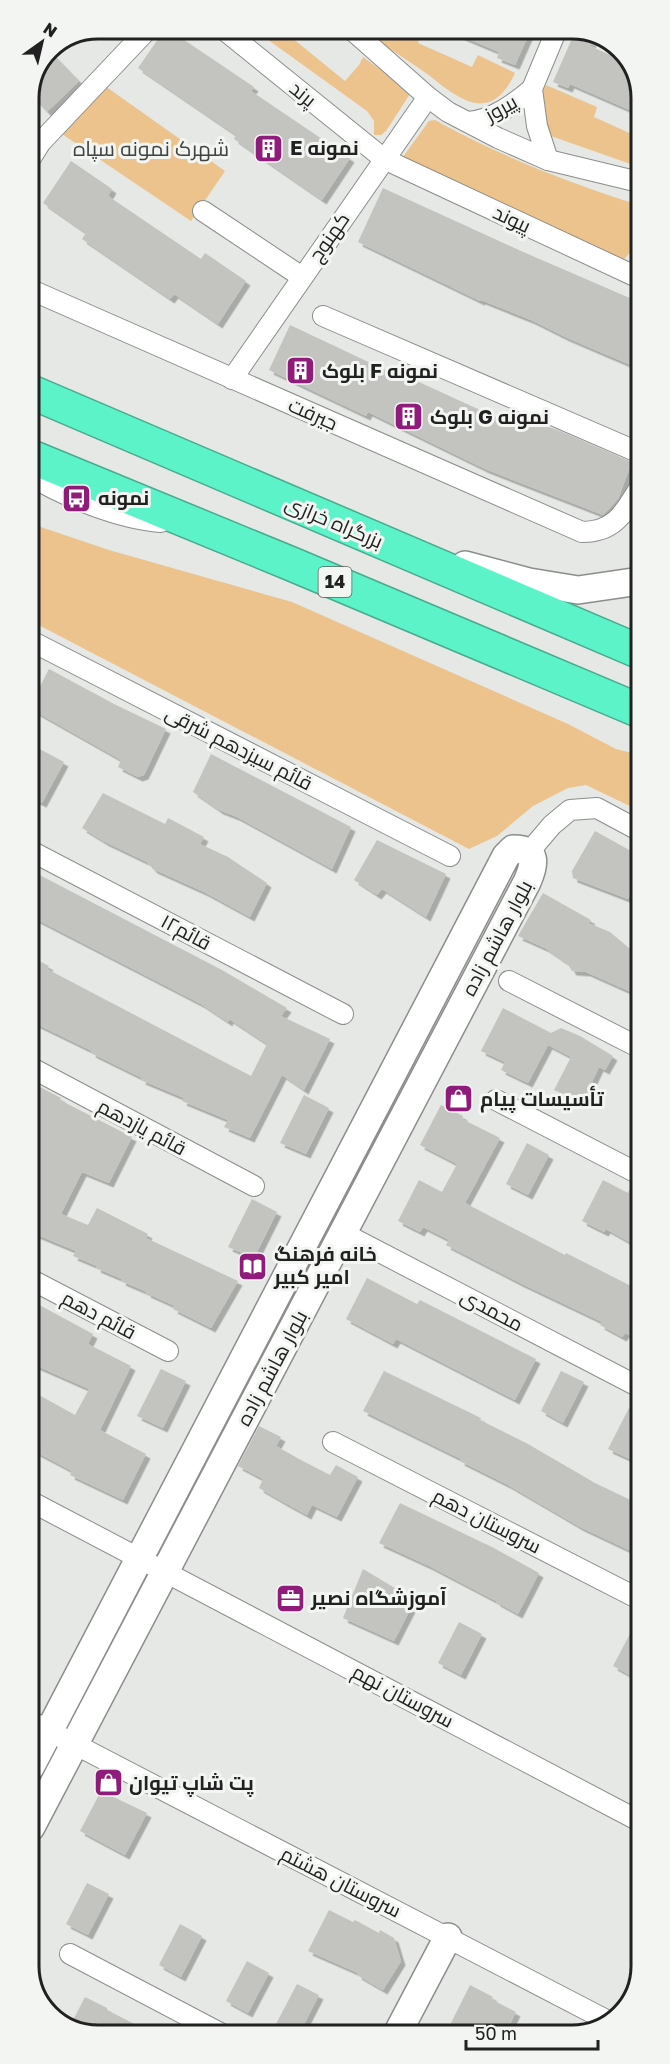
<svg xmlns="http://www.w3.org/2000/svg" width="670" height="2064" viewBox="0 0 670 2064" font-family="'Golos Text',Cairo,sans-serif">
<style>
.green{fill:#ecc38d}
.building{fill:#c3c3bf;filter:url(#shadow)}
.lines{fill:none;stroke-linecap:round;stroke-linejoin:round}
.street-casing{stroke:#8b8e8b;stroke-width:22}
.secondary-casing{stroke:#8b8e8b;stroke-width:30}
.highway-casing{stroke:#48aa8e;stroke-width:36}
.street{stroke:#fff;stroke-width:20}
.secondary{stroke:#fff;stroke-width:27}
.highway{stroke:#5df3c9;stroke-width:33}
.labels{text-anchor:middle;stroke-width:6;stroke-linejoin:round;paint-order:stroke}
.shield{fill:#f2f5f1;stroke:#5f615f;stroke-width:1.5}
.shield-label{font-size:18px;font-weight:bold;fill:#202120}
.street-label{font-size:20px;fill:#202120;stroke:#f2f5f1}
.poi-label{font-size:20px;font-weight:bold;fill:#202120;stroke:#f2f5f1;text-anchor:start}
.neighbourhood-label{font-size:21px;fill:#404340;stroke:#f2f5f1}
.rim{fill:none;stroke:#202120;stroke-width:3}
</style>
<defs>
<filter id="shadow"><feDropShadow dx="4.5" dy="4.5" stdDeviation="0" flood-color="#0004"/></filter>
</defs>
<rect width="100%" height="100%" fill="#e5e8e4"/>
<!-- green -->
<g class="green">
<polygon points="253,29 281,29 345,81 359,65 363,57 402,85 410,94 386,131 381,135 374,135 374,121 367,111"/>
<path d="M384,29h28l10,3 -4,11 54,24 6,-12 37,18c-23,50 -53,29 -85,3 -16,-12 -34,-23 -51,-34z"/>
<polygon points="546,85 597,107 594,117 636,136 639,128 639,167 548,135 542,93"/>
<polygon points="105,86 225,171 191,221 62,134"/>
<path d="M435,120c65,36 134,63 204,85 0,26 3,37 -17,56l-222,-100 29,-40z"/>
<polygon points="29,523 109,550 292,602 568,724 616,749 640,755 640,811 586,785 568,788 533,806 497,836 469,849 29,620"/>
</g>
<!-- building -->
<g class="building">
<polygon points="165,29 168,29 254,87 251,91 350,158 322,200 234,139 236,135 138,68"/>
<polygon points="444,29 531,29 515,65 497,58 499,52"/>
<polygon points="574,34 592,42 590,46 628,63 639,80 639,114 570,84 568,88 553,82"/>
<polygon points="49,50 79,81 47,112 29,93"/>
<polygon points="71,161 112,189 108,196 201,259 205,253 246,281 218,324 174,294 170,299 82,239 86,233 43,203"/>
<polygon points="383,188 521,251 639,302 640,369 565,337 531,320 481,300 480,301 358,242"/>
<polygon points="290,325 396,375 397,372 502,420 505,412 560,431 632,462 618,499 603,515 485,469 368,412 366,416 269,370"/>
<polygon points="49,669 116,705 166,729 144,775 138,777 118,767 121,760 29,708"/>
<polygon points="36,747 64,762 42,803 29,797 29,760"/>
<polygon points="211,754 351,827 332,869 237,817 219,810 193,792"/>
<polygon points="103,793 165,824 168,818 204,837 200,844 228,857 267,883 250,917 204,892 153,869 147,862 105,842 82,828"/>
<polygon points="595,831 640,856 640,875 628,899 573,878 572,871"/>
<polygon points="377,840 446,874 426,917 382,889 377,895 354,880"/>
<polygon points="30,870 222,970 287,1008 281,1016 330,1039 304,1090 282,1075 250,1138 224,1127 228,1120 182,1101 184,1098 141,1080 142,1078 91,1053 92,1051 30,1021 30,956 49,966 47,969 251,1076 267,1044 229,1019 228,1022 201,1004 30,916"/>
<polygon points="543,893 591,920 588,923 610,932 630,949 640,954 640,996 586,972 572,971 567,963 545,948 518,936"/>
<polygon points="503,1008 551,1033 561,1028 580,1036 613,1056 605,1070 599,1067 582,1103 554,1090 571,1057 548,1045 528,1083 501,1070 505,1062 481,1051"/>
<polygon points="36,1085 61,1098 60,1100 132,1137 109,1183 82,1172 61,1214 88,1225 97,1208 148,1234 146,1238 238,1281 211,1328 173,1309 175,1306 146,1293 147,1292 121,1281 122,1279 96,1268 97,1266 73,1256 76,1251 30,1232 30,1164 39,1145 30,1141 30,1097"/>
<polygon points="304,1095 329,1108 306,1154 280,1143"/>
<polygon points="441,1105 463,1116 462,1119 500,1138 465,1203 565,1255 566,1253 641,1291 641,1341 625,1333 622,1337 600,1325 602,1322 520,1283 446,1245 449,1240 423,1227 420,1232 398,1221 419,1180 442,1192 457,1164 420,1145"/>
<polygon points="527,1143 549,1155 528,1195 506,1184"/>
<polygon points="603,1180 628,1193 629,1190 641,1196 641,1223 631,1243 606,1229 604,1232 582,1221"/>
<polygon points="252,1199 277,1212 254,1258 228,1247"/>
<polygon points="367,1278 417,1304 420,1300 536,1359 515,1400 396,1339 393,1344 346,1319"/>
<polygon points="30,1300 93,1334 88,1344 131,1366 100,1430 146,1454 123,1500 70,1475 72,1471 30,1449 30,1390 75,1415 89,1389 30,1363"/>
<polygon points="161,1369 186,1381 163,1428 137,1416"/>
<polygon points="384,1371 481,1418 480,1420 528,1444 595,1483 641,1505 641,1532 631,1551 580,1527 508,1485 460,1461 461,1459 363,1411"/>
<polygon points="561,1371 584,1382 563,1423 541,1411"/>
<polygon points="629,1408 641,1414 641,1464 608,1449"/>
<polygon points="259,1426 281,1437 276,1446 301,1460 330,1475 336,1465 358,1477 337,1517 312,1505 307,1515 285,1503 259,1488 263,1479 238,1466"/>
<polygon points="400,1503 494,1548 539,1573 518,1614 496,1602 496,1601 429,1566 379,1543"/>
<polygon points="363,1569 415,1600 394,1641 343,1618"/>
<polygon points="641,1613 641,1667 635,1678 613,1666"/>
<polygon points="459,1622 482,1634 461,1675 438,1663"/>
<polygon points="101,1791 147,1813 125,1855 80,1831"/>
<polygon points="87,1883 109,1894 88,1935 66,1924"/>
<polygon points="329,1910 353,1922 355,1920 379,1933 380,1930 394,1938 401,1961 383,1990 357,1975 358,1973 308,1951"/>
<polygon points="180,1924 202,1936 181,1977 159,1965"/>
<polygon points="247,1961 269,1973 248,2013 226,2001"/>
<polygon points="297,1984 319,1995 299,2034 276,2024"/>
<polygon points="470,1985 493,1997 491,1999 516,2012 505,2034 466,2034 450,2025"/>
<polygon points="85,1997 107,2008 107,2010 156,2035 93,2035 70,2026"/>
</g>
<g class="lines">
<defs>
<g id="street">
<polyline points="223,29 384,159 639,278"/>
<polyline points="351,29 428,97 448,112 498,138 548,160 639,182"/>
<path d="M468,122c25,-2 46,-18 64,-33"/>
<polyline points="548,160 537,126 532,89 557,29"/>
<polyline points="29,161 41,142 148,29"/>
<polyline points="203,211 302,277"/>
<path d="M29,289l553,243c33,0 42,-19 58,-45"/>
<polyline points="323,316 640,453"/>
<polyline points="232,379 428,97"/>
<path d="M29,475c36,22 91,44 132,47"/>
<polyline points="29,640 450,856"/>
<polyline points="29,850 343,1014"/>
<polyline points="529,852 552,825 570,810 597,808 640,831"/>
<polyline points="509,981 640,1048"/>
<polyline points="30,1067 254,1186"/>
<polyline points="496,1100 641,1175"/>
<polyline points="343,1233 641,1388"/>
<polyline points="30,1279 168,1351"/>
<polyline points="333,1442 641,1600"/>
<polyline points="30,1501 641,1822"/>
<polyline points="30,1721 608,2021"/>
<polyline points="70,1954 224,2035"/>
</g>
<g id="secondary">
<polyline points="465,565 529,582 578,590 640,581"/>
<path d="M31,1766l475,-910 7,-7c25,0 22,15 14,33l-496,945"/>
<polyline points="397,2034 448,1937"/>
</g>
<g id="highway">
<polyline points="29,391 640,652"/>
<polyline points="29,456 294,565 640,711"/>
</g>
</defs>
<!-- street casing -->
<use href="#street" class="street-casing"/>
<!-- secondary casing -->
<use href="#secondary" class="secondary-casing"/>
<!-- highway casing -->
<use href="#highway" class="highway-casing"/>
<!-- street -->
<use href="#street" class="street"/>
<!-- secondary -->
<use href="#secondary" class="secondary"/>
<!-- highway -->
<use href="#highway" class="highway"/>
</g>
<!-- icons -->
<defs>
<symbol id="building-square" viewBox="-11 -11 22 22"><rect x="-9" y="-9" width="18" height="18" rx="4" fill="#8f1b7b" stroke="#f2f5f1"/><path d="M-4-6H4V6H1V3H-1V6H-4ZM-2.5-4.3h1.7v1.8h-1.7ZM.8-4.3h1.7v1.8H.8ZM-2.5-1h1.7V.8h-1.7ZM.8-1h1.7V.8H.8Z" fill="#fff"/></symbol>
<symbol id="bus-square" viewBox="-11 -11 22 22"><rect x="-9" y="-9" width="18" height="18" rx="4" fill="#8f1b7b" stroke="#f2f5f1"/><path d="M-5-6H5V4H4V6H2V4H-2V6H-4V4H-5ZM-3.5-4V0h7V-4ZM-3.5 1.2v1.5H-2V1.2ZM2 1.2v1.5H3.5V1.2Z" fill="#fff"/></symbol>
<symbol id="shop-square" viewBox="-11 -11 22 22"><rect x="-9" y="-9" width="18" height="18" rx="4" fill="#8f1b7b" stroke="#f2f5f1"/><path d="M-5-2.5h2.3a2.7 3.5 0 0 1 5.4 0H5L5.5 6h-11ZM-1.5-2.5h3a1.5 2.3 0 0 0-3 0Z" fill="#fff"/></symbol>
<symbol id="library-square" viewBox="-11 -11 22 22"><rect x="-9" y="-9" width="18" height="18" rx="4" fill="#8f1b7b" stroke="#f2f5f1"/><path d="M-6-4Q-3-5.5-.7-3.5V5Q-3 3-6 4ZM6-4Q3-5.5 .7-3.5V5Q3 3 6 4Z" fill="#fff"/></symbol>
<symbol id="office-square" viewBox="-11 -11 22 22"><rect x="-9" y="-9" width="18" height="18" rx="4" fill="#8f1b7b" stroke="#f2f5f1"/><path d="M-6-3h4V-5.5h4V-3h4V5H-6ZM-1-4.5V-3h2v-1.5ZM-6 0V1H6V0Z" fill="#fff"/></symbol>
</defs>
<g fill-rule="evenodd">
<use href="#building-square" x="252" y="132" width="33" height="33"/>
<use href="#building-square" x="284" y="354" width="33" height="33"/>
<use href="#building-square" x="392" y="400" width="33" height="33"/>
<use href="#bus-square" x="60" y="482" width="33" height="33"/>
<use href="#shop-square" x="442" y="1082" width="33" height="33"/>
<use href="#library-square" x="236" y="1250" width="33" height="33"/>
<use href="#office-square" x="274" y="1582" width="33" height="33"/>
<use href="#shop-square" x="92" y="1766" width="33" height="33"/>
</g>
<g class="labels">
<!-- shield labels -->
<rect class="shield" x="318.5" y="567" width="33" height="30" rx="4.5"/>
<g class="shield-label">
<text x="335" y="588">14</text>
</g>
<!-- street labels -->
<g class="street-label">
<text transform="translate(303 94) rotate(39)" y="7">پرند</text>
<text transform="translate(501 108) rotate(-29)" y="7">پیروز</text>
<text transform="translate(512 219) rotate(25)" y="7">پیوند</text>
<text transform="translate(329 237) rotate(-55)" y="7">كهنوج</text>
<text transform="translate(313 414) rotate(24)" y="7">جيرفت</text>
<text transform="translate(334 522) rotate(23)" y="7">بزرگراه خرازی</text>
<text transform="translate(239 748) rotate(27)" y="7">قائم سیزدهم شرقی</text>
<text transform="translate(186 932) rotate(28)" y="7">قائم۱۲</text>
<text transform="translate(497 938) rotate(-62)" y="7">بلوار هاشم زاده</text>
<text transform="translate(142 1127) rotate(28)" y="7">قائم یازدهم</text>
<text transform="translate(492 1310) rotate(28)" y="7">محمدی</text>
<text transform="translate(99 1315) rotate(28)" y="7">قائم دهم</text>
<text transform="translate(272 1368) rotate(-62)" y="7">بلوار هاشم زاده</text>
<text transform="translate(487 1521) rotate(27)" y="7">سروستان دهم</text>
<text transform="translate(403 1696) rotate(28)" y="7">سروستان نهم</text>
<text transform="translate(341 1882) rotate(27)" y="7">سروستان هشتم</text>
</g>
<!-- poi labels -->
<g class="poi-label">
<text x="290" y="155">E نمونه</text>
<text x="322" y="378">بلوک F نمونه</text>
<text x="430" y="424">بلوک G نمونه</text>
<text x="98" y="505">نمونه</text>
<text x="480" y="1106">تأسیسات پیام</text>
<text x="274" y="1261">خانه فرهنگ<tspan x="274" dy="23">امیر کبیر</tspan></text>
<text x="311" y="1605">آموزشگاه نصیر</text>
<text x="129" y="1790">پت شاپ تیوان</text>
</g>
<!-- neighbourhood labels -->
<g class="neighbourhood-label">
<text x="151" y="156">شهرک نمونه سپاه</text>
</g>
</g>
<!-- crop -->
<path d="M0 0H670V2064H0ZM98 39H572A59 59 0 0 1 631 98V1966A59 59 0 0 1 572 2025H98A59 59 0 0 1 39 1966V98A59 59 0 0 1 98 39Z" fill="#f2f5f1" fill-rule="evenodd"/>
<path class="rim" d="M98 39H572A59 59 0 0 1 631 98V1966A59 59 0 0 1 572 2025H98A59 59 0 0 1 39 1966V98A59 59 0 0 1 98 39Z"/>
<!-- north arrow -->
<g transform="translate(42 42) rotate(34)" stroke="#f2f5f1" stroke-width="4.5" paint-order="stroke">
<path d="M0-4.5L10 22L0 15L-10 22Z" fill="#202120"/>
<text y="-9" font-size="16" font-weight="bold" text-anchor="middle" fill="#202120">N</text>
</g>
<!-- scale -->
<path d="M466 2040v9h132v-9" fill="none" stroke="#202120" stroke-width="3"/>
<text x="475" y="2040" font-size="18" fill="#202120" stroke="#f2f5f1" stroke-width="4.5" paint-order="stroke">50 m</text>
</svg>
